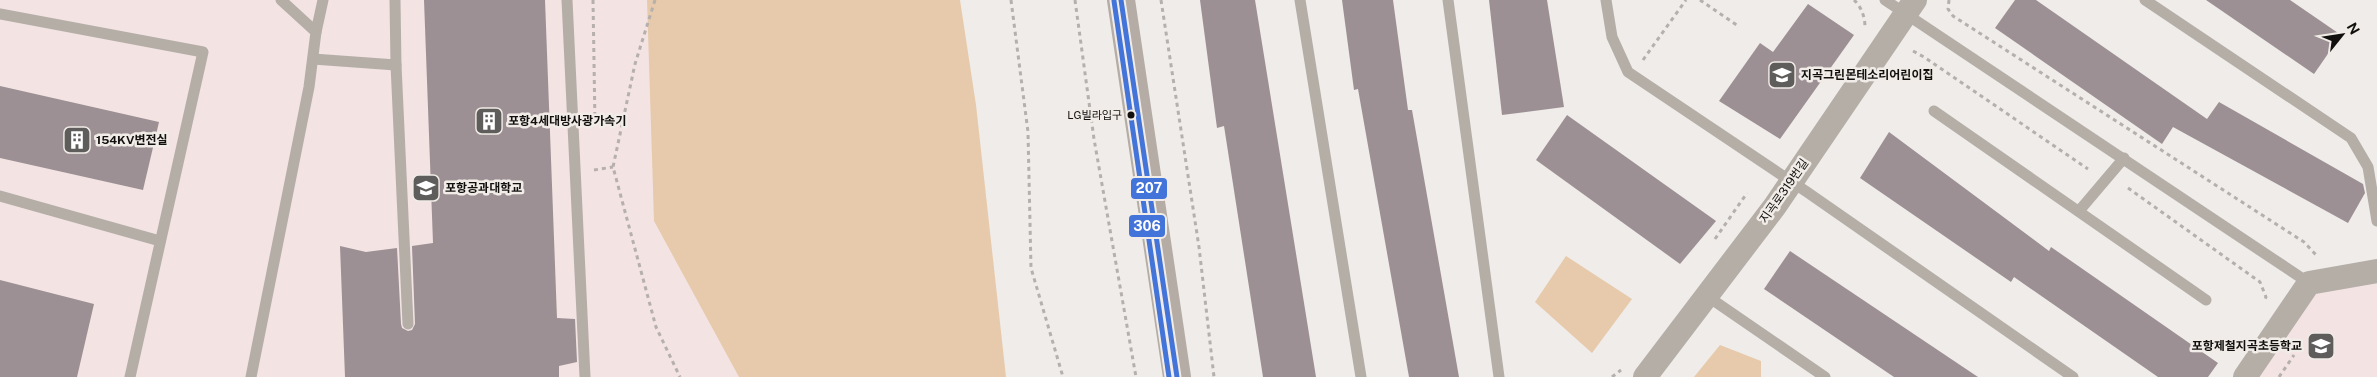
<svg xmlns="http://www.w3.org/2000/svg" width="2377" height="377" viewBox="0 0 2377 377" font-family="'Public Sans','Noto Sans KR',sans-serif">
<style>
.education{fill:#f3e3e3}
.green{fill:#e7caab}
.building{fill:#9c9094}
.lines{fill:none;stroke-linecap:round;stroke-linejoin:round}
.path{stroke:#b6b0ad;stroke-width:3;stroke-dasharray:4 4;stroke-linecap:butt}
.lane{stroke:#b5aea7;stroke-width:11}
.street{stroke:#b5aea7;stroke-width:24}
.secondary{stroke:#b4aca5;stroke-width:28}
.bus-1-casing{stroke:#f1ece7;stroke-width:9}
.bus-2-casing{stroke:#f1ece7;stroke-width:9}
.bus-1{stroke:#4374d9;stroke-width:5}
.bus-2{stroke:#4374d9;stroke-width:5}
.bus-dot{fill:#11100e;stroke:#f1ece7;stroke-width:2}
.labels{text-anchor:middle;stroke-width:5;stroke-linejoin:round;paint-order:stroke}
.bus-label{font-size:11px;fill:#11100e;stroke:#f1ece7;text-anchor:end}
.poi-label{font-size:12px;font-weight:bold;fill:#11100e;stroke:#f1ece7;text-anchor:start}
.street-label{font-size:12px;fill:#11100e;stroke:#f1ece7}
.line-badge{stroke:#f1ece7;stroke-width:2}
.badge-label{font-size:14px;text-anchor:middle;font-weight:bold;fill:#fff}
</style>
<rect width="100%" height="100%" fill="#efece9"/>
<!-- education -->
<g class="education">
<polygon points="0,0 827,0 878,377 0,377"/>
<polygon points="2377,271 2377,377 2245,377 2309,283"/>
</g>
<!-- green -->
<g class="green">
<polygon points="647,0 960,0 976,105 1006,377 739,377 654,221"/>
<polygon points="1566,256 1632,299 1592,353 1535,302"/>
<polygon points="1720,345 1761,361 1761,377 1694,377"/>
</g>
<!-- building -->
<g class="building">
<polygon points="424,0 545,0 557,318 575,319 577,362 559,366 559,377 345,377 340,246 366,252 397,248 401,324 402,328 408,331 412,330 415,324 412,246 433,243"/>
<polygon points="1200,0 1255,0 1316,377 1263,377 1224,126 1217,128"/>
<polygon points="1342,0 1393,0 1408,110 1412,110 1459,377 1409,377 1358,89 1354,90"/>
<polygon points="1489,0 1547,0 1564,107 1502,115"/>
<polygon points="2015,0 2036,0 2207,119 2219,102 2363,184 2365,193 2348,223 2173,127 2162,144 1995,28"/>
<polygon points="2206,0 2290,0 2341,35 2314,74"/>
<polygon points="1808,4 1854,35 1780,139 1719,101 1760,43 1773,52"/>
<polygon points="0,86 159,122 143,190 0,158"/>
<polygon points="1567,115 1716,221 1680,264 1536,160"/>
<polygon points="1889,132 2049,251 2051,247 2218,363 2208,377 2158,377 2014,277 2011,282 1860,178"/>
<polygon points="1790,251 1978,377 1894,377 1764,289"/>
<polygon points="0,280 94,304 77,377 0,377"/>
</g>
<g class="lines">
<!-- path -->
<g class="path">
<polyline points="593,0 595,124"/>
<polyline points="655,0 635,64 613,167 656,327 680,377"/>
<polyline points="1011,0 1028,132 1031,268 1063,377"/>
<polyline points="1075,0 1094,139 1136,377"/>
<polyline points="1161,0 1199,247 1214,377"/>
<polyline points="1700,0 1738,26"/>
<path d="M1854,0c7,6 11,17 11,27"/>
<polyline points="1949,0 1948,9 1953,16 2304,242 2317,256"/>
<polyline points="1913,51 1924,57 2088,169"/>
<polyline points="1643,60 1686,0"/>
<polyline points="594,170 613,167"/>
<polyline points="2128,188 2260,282 2266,297 2265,299"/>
<polyline points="1715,239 1747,193"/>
<polyline points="1612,377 1621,370"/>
<polyline points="2279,377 2294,355"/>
</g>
<!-- lane -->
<g class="lane">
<polyline points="567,0 585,377"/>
<polyline points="1300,0 1361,377"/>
<polyline points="1448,0 1499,377"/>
<polyline points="1606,0 1612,37 1628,72 1807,192 2073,377"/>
<polyline points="1885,0 2309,283"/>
<polyline points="2145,0 2351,138 2368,167 2377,221"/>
<polyline points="0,14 203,52 130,377"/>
<polyline points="316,32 323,0"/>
<polyline points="313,59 396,65 395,0"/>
<polyline points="396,65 408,324"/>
<polyline points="1934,111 2206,300"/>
<polyline points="0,196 160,241"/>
<polyline points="2079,211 2124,158"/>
<polyline points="1707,296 1825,377"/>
<polyline points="251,377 309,87 316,32 281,0"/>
</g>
<!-- street -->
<g class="street">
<polyline points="1645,377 1775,206 1915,0"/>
<polyline points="2245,377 2309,283 2377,271"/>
</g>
<!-- secondary -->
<polyline class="secondary" points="1121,0 1177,377"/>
<defs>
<polyline id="bus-1" points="1121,0 1177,377"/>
<polyline id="bus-2" points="1114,1 1169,377"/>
</defs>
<!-- bus-1 casing -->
<use href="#bus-1" class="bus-1-casing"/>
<!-- bus-2 casing -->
<use href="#bus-2" class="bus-2-casing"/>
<!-- bus-1 -->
<use href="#bus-1" class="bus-1"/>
<!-- bus-2 -->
<use href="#bus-2" class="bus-2"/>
</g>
<!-- icons -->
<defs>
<symbol id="school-square" viewBox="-11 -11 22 22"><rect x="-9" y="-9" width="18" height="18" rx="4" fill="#5f5d5b" stroke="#f1ece7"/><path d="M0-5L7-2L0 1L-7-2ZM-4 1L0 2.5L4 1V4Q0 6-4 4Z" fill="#fff"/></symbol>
<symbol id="building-square" viewBox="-11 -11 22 22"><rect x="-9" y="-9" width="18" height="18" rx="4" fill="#5f5d5b" stroke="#f1ece7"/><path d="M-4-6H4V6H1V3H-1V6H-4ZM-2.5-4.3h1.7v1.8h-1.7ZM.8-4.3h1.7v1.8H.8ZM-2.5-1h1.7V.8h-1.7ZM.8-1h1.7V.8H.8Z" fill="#fff"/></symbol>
<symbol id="university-square" viewBox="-11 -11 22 22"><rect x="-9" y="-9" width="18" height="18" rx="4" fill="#5f5d5b" stroke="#f1ece7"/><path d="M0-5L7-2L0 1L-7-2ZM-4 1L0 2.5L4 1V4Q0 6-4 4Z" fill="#fff"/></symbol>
</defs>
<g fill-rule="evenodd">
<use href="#school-square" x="1766" y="59" width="32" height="32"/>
<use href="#building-square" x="473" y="105" width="32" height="32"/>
<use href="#building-square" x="61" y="124" width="32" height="32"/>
<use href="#university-square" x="410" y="172" width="32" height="32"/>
<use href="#school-square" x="2305" y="330" width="32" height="32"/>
</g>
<!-- markers -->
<circle class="bus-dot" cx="1131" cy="115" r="4.5"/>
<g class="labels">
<!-- bus labels -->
<g class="bus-label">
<text x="1122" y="119">LG빌라입구</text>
</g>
<!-- poi labels -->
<g class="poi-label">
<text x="1801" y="79">지곡그린몬테소리어린이집</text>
<text x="508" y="125">포항4세대방사광가속기</text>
<text x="96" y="144">154KV변전실</text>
<text x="445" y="192">포항공과대학교</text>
<text x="2302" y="350" text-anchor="end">포항제철지곡초등학교</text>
</g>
<!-- street labels -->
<g class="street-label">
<text transform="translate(1784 191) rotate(-55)" y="4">지곡로319번길</text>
</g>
</g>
<g class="line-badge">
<rect x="1130" y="177" width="38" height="23" rx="5" fill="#4374d9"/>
<rect x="1128" y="214" width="38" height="24" rx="5" fill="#4374d9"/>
</g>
<g class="badge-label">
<text x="1149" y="193">207</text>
<text x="1147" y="231">306</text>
</g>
<!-- north arrow -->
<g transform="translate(2342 35) rotate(60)" stroke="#f1ece7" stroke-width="4" paint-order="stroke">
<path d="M0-4L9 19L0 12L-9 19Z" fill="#11100e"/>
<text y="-8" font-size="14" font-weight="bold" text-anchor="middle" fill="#11100e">N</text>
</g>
</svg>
